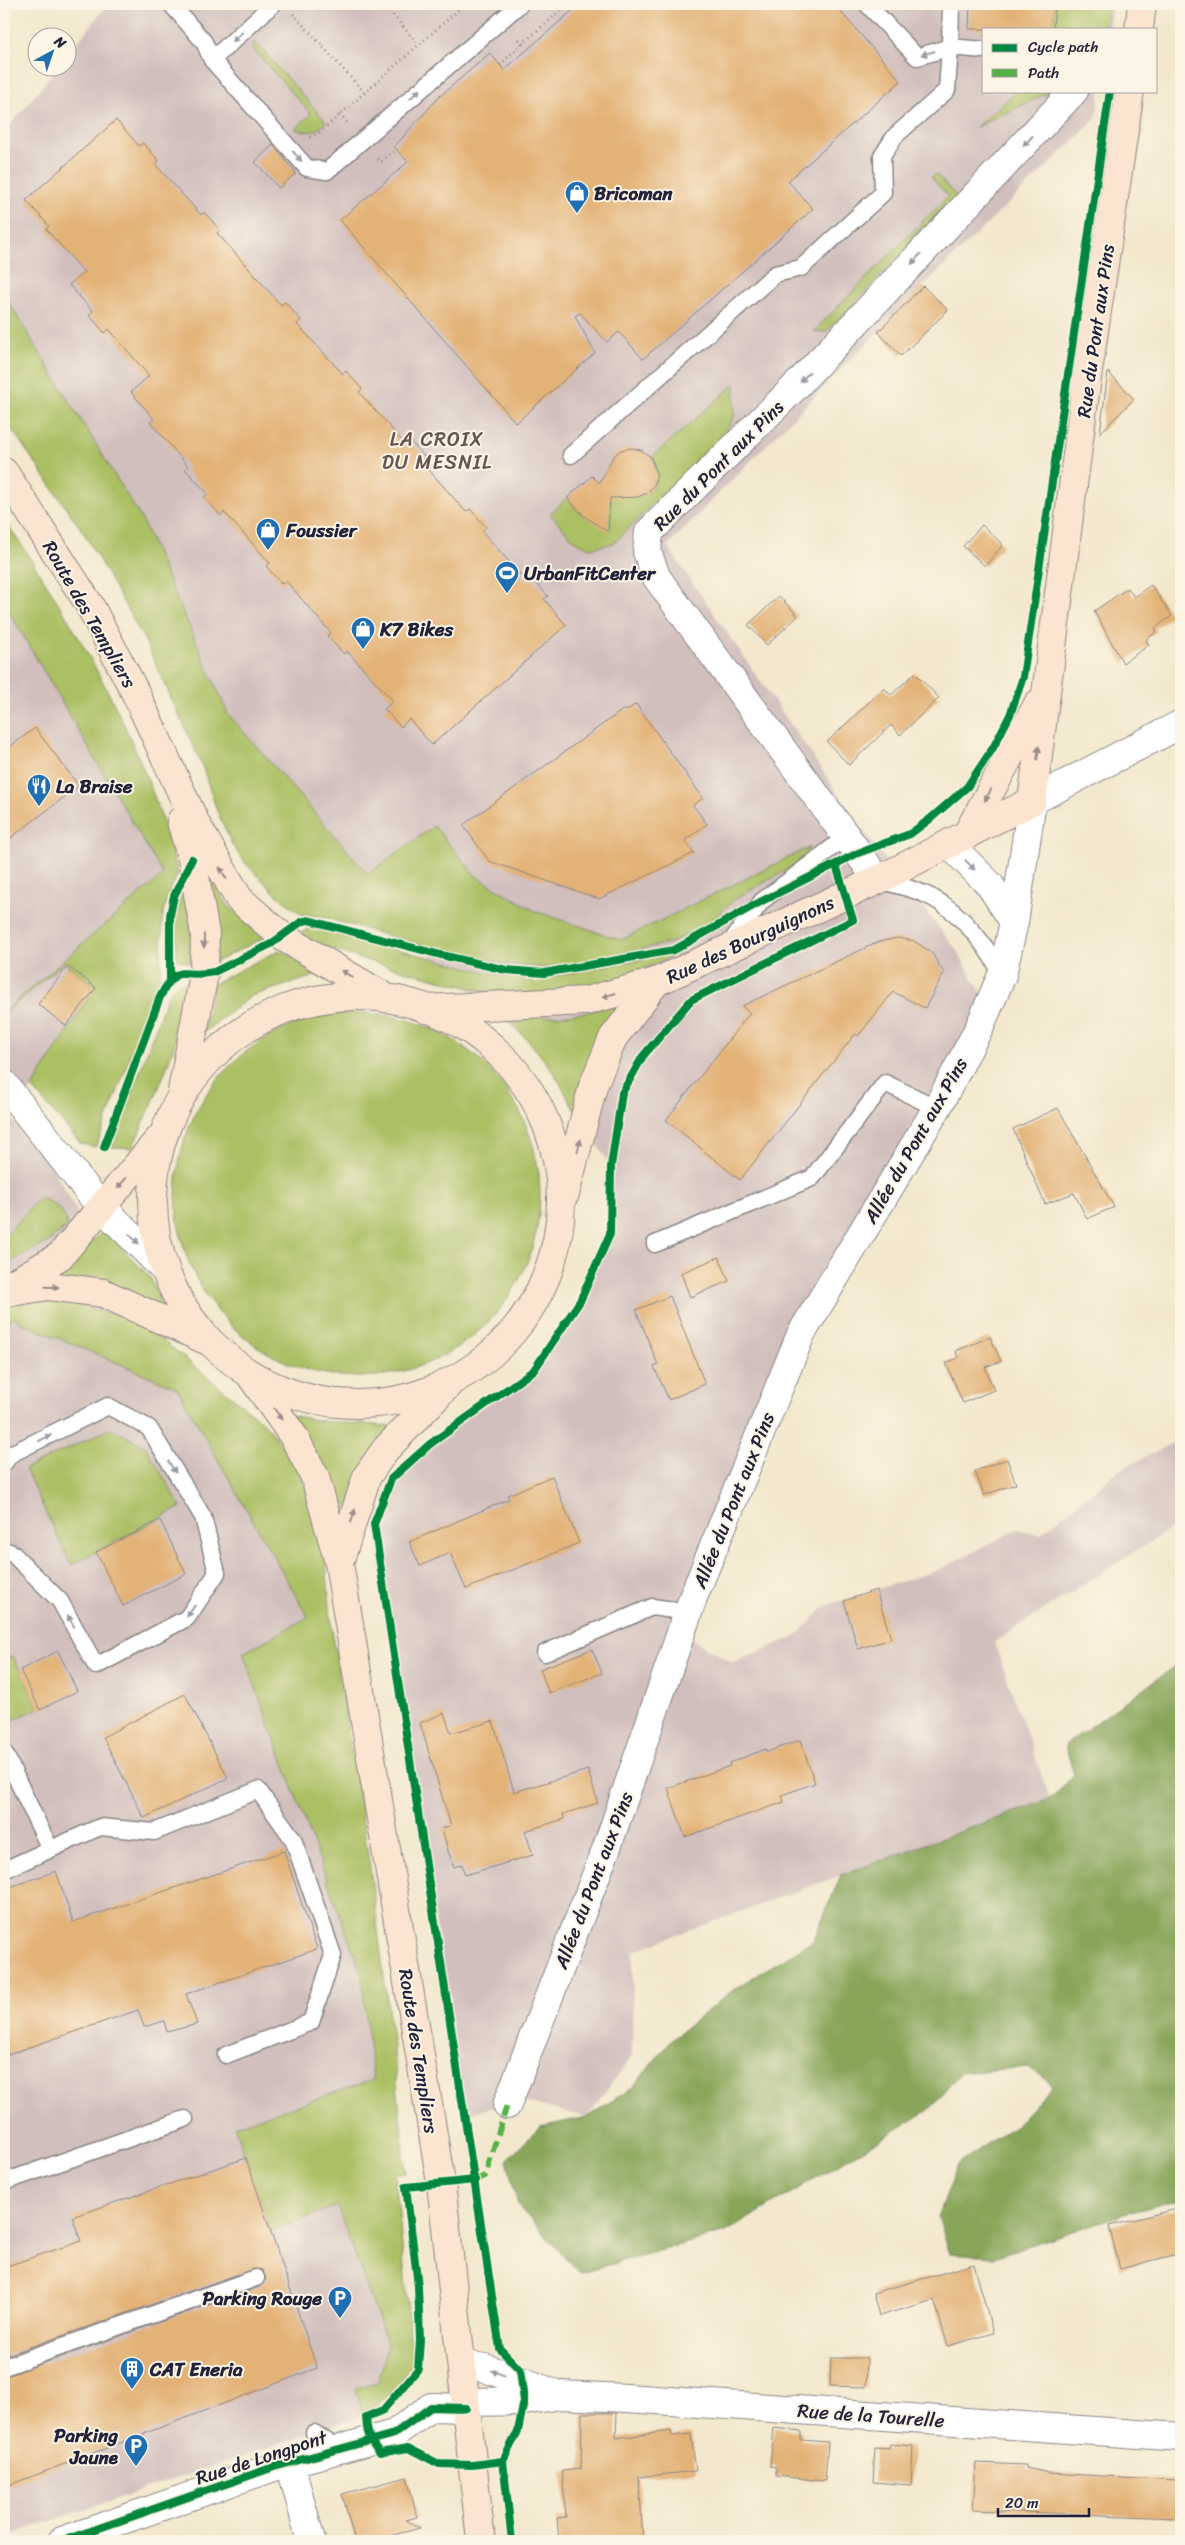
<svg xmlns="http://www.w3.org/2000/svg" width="1185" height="2545" viewBox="0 0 1185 2545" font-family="Sriracha,sans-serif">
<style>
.industrial{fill:#d1bfbd}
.green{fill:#abbf64;stroke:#667050}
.forest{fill:#88a65a;stroke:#55644a}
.building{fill:#e3b277}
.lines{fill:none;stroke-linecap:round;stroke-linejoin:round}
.lane-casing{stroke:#8a8584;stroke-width:19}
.street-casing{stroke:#8a8584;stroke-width:30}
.secondary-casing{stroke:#8a8584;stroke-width:30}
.path{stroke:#8a8584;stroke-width:3;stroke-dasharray:1 4;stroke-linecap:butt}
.lane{stroke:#fff;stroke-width:16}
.street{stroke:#fff;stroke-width:28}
.secondary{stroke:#fce5d0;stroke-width:28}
.quiet{stroke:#55b146;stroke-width:6;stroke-dasharray:12 6;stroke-linecap:butt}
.cycleway-casing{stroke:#fcf5e5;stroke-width:11}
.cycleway{stroke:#00873e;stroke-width:8}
.oneway{fill:#9c9ca7}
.oneway2{fill:#9a8d8d}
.labels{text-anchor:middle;stroke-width:4;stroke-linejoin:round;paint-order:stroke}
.poi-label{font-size:19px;font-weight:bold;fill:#22223b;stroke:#fcf5e5;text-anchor:start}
.street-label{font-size:19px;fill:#22223b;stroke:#fcf5e5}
.neighbourhood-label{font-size:20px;letter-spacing:1px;fill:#665450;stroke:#fcf5e5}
</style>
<rect width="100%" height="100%" fill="#fcf5e5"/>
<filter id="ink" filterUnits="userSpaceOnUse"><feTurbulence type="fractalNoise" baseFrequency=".02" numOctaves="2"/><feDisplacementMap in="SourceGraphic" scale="10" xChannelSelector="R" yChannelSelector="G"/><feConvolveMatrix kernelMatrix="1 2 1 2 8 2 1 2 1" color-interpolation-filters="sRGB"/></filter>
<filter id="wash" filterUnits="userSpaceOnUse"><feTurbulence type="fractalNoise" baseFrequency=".0096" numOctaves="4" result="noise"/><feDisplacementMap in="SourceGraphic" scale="20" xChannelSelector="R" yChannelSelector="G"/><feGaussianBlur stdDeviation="1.12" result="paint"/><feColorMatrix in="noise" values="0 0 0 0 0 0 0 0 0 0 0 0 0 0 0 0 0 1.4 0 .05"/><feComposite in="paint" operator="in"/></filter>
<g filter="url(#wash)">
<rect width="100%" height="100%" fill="#f3e8cd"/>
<!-- industrial -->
<g class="industrial">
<polygon points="108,4 1112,4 1109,29 984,29 984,91 1100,91 1096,119 923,286 667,546 872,842 958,952 974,981 990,1003 801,1334 685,1635 733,1663 798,1635 825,1606 941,1569 1017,1529 1040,1534 1119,1470 1181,1439 1181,1522 994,1642 1050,1799 633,1951 632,2056 587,2117 524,2102 465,2113 374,1524 391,1479 430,1444 534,1370 580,1301 610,1234 611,1166 574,1110 559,1078 533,1044 501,1014 463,985 416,943 326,918 301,914 277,895 246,864 232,845 217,811 202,765 145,641 85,535 4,418 4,133 57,68 68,68 68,54"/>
<polygon points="4,603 163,875 74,1024 12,1119 50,1164 316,1631 373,2080 388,2345 378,2383 356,2389 364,2415 4,2537"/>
</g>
<!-- green -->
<g class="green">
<polygon points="1055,4 1108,4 1106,23 1101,29 1053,29"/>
<path d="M255,42l68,76 3,5c-11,10 -17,10 -31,6l16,-15 -60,-67z"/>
<polygon points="1017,91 1052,91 976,127"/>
<polygon points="936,174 957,197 826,332 814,331 948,196 931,177"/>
<polygon points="4,295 141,518 228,714 368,874 434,826 476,876 535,911 621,940 810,847 796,865 735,899 708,924 673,942 580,963 546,968 505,964 395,938 326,918 301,914 277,895 246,864 232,845 217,811 202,765 145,641 85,535 4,418"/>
<path d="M735,384l-1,33 -9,15 -111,111 -24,5 -15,-7 -25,-27 17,-16 16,17 24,8 2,-9 -2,-4 -13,-5 24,-11c28,10 48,-10 34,-37z"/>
<path d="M4,519c72,106 144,230 174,356l-8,14 -7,23 -3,68 -64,167 -15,-3 -49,-56 63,-101 -31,-25 -60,52v-3l159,-136 -159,-272z"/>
<polygon points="213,883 229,906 264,938 215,962 207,885"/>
<polygon points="182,892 191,920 191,963 177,960 176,917"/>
<path d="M312,927l189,49 41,2 138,-26c-41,23 -116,49 -164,44 -37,-4 -74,-16 -111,-25 -37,-10 -73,-19 -107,-37z"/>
<polygon points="279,950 324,973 251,996 203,1033 213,984"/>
<path d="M189,981c-8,59 -32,114 -57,167l-20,-1 55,-150c5,-11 11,-15 22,-16z"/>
<path d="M627,1002l-53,108c-20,-42 -39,-64 -73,-96 46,6 81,1 126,-12z"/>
<circle cx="358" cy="1195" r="182"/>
<path d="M40,1197c15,7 25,13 27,30l-22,17 -41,21v-28z"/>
<polygon points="104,1230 150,1277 164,1309 43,1278 74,1259"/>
<path d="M55,1300l83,20 126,103 28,34 19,39 15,66 6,67 38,238 24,188 12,118h-11l18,190c-13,21 -29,38 -49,52l-9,-26 23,-6 10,-38 -51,-139 -66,25 -37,-105 139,-46 -12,-108 -118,-319 65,-36 -131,-229 -155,-65 -7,-6 -11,5v-14l7,-3z"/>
<path d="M291,1415l30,6 70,5 -51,96c-8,-48 -23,-67 -49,-107z"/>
<polygon points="111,1428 146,1447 181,1507 71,1565 25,1469"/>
<polygon points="13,1656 39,1708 13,1720 4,1701 4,1660"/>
</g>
<!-- forest -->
<polygon class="forest" points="1181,1662 1181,2199 1124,2214 994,2257 950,2254 938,2217 959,2163 1016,2125 1053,2086 1029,2067 960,2073 929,2110 726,2232 580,2273 518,2206 507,2160 540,2127 587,2117 632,2088 673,2038 737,1987 813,1941 841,1875 1050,1799 1074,1775 1065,1745"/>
<g id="blocks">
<!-- building -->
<g class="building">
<polygon points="580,4 834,4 901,81 788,181 813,209 643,359 619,332 607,342 580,313 575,316 595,353 516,423 340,220 408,162 394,147 439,97 490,53 504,70"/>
<polygon points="970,4 1055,4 1053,29 969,29"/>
<polygon points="116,120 139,146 143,143 159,161 155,164 201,215 204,212 220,230 217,233 281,305 285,302 301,320 297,324 343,374 346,371 362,389 359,392 404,443 408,439 425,457 421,461 466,512 470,509 486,527 482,531 527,582 531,578 548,596 544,599 566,625 432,745 409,719 401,727 384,709 393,701 347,651 344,654 327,636 331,633 286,581 282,584 266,566 270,563 224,512 221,516 204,497 208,494 185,469 188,466 150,422 154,419 131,392 149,376 109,329 105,333 89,315 93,311 69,285 84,272 46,229 49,226 26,200"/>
<polygon points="273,145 296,173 279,188 255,162"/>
<polygon points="923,286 948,310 901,356 878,332"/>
<polygon points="1108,372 1134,399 1100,433"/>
<polygon points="631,448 641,450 651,457 657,475 654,485 647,493 638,497 610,498 608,532 583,515 567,498 592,476 599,483 613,457 621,450"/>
<polygon points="982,525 1003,545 985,566 963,546"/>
<polygon points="1151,585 1172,616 1155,628 1157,631 1146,640 1149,645 1123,663 1094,611 1128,588 1134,597"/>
<polygon points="779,596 798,616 767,645 748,625"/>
<polygon points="915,673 939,698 900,735 891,725 849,765 827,742 884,688 891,695"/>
<polygon points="636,704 703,798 693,805 707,824 685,840 694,853 599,899 489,861 463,825 624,709 626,711"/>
<polygon points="35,728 79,786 4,843 4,751"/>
<polygon points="897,938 914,941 931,952 944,973 925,1008 893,992 858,1036 855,1034 740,1180 666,1120 750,1013 742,1006 878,942"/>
<polygon points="68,966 96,988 66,1026 38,1004"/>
<polygon points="1058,1108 1114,1207 1087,1219 1074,1193 1045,1204 1013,1129"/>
<polygon points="719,1257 729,1281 690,1297 681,1273"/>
<polygon points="670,1296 705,1384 669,1400 654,1367 658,1365 636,1310"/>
<polygon points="990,1337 1001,1361 985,1367 994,1390 963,1403 946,1363 958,1358 956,1351"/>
<polygon points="1007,1459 1016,1484 984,1495 975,1471"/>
<polygon points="552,1476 579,1543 466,1589 450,1553 420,1566 409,1542 509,1499 508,1495"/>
<polygon points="160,1520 186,1574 123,1606 96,1552"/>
<polygon points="876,1590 891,1639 858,1649 844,1601"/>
<polygon points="592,1649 602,1673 549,1693 540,1669"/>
<polygon points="58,1651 77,1691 40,1710 20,1670"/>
<polygon points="185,1694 228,1778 144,1818 103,1737"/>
<polygon points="444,1713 451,1733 493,1721 514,1792 588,1770 598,1803 563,1814 564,1819 525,1831 533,1855 465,1875 462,1864 454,1867 448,1851 442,1828 451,1826 420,1723"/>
<polygon points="800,1740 815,1783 782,1795 784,1802 685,1837 668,1788 730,1766 729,1763 766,1749 767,1752"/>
<polygon points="284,1851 317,1949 186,1994 197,2024 167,2032 164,2021 144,2027 138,2010 4,2056 4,1889 56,1871 73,1922"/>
<polygon points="246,2158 317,2368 4,2487 4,2377 259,2287 266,2279 262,2270 253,2269 4,2356 4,2267 81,2241 72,2217"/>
<polygon points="1181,2208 1181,2253 1120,2269 1109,2226"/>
<polygon points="974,2264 993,2333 948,2346 934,2300 879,2316 873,2293"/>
<polygon points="831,2358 867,2358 866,2387 830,2386"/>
<polygon points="582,2413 617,2413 616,2438 671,2431 672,2436 691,2434 696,2471 639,2477 643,2541 559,2541 557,2518 566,2517 562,2471 581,2469"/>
<polygon points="774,2428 801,2431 801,2440 828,2442 825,2481 776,2476 776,2467 770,2466"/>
<polygon points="890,2444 913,2446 911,2485 873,2482 875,2448 889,2449"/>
<polygon points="976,2463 1026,2465 1026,2468 1049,2473 1177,2480 1176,2518 973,2510"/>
<polygon points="407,2477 417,2517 406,2520 420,2528 371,2541 355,2541 342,2494"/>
</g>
</g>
</g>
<g filter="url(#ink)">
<use href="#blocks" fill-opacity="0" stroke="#8a8584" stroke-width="1"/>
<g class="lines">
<defs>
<g id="lane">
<polyline points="171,4 204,42 212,60"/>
<polyline points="273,4 212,60 307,168 327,171 520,4"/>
<polyline points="867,4 917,57 950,47 951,4"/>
<polyline points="571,455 775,274 801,268 883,193 882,156 895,136 947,90 950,47 984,50"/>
<path d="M878,880c14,4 30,7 44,13 36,14 62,49 80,81"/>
<polyline points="729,944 762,901 846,837"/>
<polyline points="655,1244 812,1178 885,1083 937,1108"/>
<polyline points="4,1463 11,1454 108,1406 149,1428 203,1517 217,1573 187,1618 96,1666 60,1601 12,1553 4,1550"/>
<polyline points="545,1653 652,1607 688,1612"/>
<polyline points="4,1752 50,1849"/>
<polyline points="4,1870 100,1827 154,1832 258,1790 293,1839 333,1955 311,2022 226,2055"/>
<polyline points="4,2182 185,2119"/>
<polyline points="4,2367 256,2278"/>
<polyline points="314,2433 338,2449"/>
</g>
<g id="street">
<polyline points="950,845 990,885 1014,922"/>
<polyline points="878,880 657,578 647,552 649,532 797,385 1074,91"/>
<polyline points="4,1084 96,1201 165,1270"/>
<polyline points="507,2105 607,1847 694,1595 801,1334 937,1108 979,1028 1002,975 1014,922 1032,801 1181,724"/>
<polyline points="462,2365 485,2368 556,2394"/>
<polyline points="465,2402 524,2401 560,2395 627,2398 1181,2437"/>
<polyline points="290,2463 311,2541"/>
<polyline points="62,2541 274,2467 394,2434 431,2407 466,2408"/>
</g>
<g id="secondary">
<polyline points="1139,29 1142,4"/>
<polyline points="4,472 89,604 135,692 196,824 239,899 283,937 383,996"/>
<polyline points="181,821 192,859 205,934 204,974 182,1091"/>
<polyline points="966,836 1038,704"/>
<circle cx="357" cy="1200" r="204"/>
<polyline points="426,1009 586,1001 656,982 878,880 1032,801 1087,378 1130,91"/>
<polyline points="565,1194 593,1086 613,1038 656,982"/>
<polyline points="4,1289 60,1256 160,1138"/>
<polyline points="10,1292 49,1286 103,1293 206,1340"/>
<polyline points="251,1376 294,1437 315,1477 339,1563 441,2183 481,2541"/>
<polyline points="339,1563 367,1476 385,1450 447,1386"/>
</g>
</defs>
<!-- lane casing -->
<use href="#lane" class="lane-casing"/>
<!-- street casing -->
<use href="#street" class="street-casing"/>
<!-- secondary casing -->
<use href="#secondary" class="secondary-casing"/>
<!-- path -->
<g class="path">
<polyline points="383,4 419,45"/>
<polyline points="293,14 364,92"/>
<polyline points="522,44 568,4"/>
<polyline points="500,65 522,44 517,37"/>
<polyline points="340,114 348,124"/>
<polyline points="310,137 318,134 465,4"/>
<polyline points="378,159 381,162 396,149"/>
<polyline points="170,913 170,978"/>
<path d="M323,924c68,18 137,42 208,48"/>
<polyline points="233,963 256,951"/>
<polyline points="559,971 610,962"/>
<polyline points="104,1147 160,997 170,978 173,976"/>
</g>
<!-- lane -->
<use href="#lane" class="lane"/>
<!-- street -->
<use href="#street" class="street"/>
<!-- secondary -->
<use href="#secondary" class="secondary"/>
<!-- quiet -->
<polyline class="quiet" points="475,2180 485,2176 507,2105"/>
<defs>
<g id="cycleway">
<polyline points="170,978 170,915 174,896 192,859"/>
<path d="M104,1147l56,-150c19,-37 22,-18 54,-25l57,-28 30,-22 7,-2 133,35 65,15 38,3 130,-23 88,-49 96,-48 52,-19 20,-15 37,-32 26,-39 17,-33 13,-38 87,-586"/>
<path d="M475,2180l-69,7 12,99 2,54 -2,29 -35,41 -17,7c1,16 3,24 14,36l28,-5 31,16 33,1 31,-4"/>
<polyline points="62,2541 274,2467 394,2434 431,2407 466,2408"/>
<polyline points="512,2541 503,2461 518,2431 524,2401 520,2370 500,2349 374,1524 391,1479 430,1444 534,1370 580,1301 610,1234 611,1166 622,1093 643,1056 691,1000 853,920 836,865"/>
</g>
</defs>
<!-- cycleway casing -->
<use href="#cycleway" class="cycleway-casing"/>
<!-- cycleway -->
<use href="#cycleway" class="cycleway"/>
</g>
<!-- one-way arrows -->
<defs><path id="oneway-solid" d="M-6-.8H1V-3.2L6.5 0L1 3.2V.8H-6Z" transform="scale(1.25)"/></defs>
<g class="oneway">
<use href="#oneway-solid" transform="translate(237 37) rotate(138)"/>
<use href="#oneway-solid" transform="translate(928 53) rotate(164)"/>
<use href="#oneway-solid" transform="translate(415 94) rotate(-41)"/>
<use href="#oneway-solid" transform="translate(1028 141) rotate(133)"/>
<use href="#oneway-solid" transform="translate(297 156) rotate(49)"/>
<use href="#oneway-solid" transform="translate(916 259) rotate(133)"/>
<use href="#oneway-solid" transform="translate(805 377) rotate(133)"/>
<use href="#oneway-solid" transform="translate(970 865) rotate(46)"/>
<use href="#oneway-solid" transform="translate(134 1239) rotate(45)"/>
<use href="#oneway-solid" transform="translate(45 1438) rotate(-27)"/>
<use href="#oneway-solid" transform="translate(172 1467) rotate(58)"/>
<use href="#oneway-solid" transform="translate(191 1611) rotate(125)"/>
<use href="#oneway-solid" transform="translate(71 1621) rotate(-119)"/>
<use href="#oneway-solid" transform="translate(498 2373) rotate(-160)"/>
</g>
<g class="oneway2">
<use href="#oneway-solid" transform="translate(1038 753) rotate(-83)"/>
<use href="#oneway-solid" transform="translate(988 795) rotate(118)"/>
<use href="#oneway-solid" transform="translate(223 873) rotate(-122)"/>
<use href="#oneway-solid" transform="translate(204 941) rotate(90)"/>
<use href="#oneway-solid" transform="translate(347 974) rotate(-149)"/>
<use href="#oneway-solid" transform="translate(609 995) rotate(164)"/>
<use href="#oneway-solid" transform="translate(579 1146) rotate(-75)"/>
<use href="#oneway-solid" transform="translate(122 1183) rotate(130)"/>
<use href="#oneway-solid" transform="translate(52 1287) rotate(2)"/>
<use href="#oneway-solid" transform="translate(278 1414) rotate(55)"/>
<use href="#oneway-solid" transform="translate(353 1516) rotate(-73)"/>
</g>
</g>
<!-- icons -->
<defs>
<symbol id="shop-pin" viewBox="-11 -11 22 30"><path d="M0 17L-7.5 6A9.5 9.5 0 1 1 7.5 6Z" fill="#1f6fb2" stroke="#fcf5e5"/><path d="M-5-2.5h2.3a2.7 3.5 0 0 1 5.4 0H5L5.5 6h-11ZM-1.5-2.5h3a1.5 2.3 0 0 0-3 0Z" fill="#fff"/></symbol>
<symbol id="stadium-pin" viewBox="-11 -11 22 30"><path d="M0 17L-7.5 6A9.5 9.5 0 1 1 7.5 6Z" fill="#1f6fb2" stroke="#fcf5e5"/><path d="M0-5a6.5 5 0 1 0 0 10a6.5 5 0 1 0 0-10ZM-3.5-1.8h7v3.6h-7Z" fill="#fff"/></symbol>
<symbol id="restaurant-pin" viewBox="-11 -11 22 30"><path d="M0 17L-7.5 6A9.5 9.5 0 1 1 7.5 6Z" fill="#1f6fb2" stroke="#fcf5e5"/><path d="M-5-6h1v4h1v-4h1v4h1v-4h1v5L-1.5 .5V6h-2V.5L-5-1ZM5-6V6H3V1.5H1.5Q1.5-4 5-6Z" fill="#fff"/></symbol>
<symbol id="parking-pin" viewBox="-11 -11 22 30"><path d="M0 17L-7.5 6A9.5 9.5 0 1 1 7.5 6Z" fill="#1f6fb2" stroke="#fcf5e5"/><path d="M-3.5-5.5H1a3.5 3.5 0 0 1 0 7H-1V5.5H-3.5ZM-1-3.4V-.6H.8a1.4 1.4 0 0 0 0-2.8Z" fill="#fff"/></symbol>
<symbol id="building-pin" viewBox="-11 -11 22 30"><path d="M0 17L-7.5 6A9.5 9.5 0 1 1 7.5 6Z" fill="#1f6fb2" stroke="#fcf5e5"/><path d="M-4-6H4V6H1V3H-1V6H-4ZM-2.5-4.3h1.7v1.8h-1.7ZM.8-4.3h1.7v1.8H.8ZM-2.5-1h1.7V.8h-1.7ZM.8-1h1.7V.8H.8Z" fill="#fff"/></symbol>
</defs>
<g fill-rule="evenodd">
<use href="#shop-pin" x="563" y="179" width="28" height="38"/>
<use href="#shop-pin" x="254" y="516" width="28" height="38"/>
<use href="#stadium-pin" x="493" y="559" width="28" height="38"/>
<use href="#shop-pin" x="349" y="615" width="28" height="38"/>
<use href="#restaurant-pin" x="25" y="772" width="28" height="38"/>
<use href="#parking-pin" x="326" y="2284" width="28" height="38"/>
<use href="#building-pin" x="118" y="2355" width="28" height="38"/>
<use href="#parking-pin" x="122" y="2432" width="28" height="38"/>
</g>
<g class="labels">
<!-- poi labels -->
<g class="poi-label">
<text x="594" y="200">Bricoman</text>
<text x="286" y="537">Foussier</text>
<text x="524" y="580">UrbanFitCenter</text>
<text x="380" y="636">K7 Bikes</text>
<text x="56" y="793">La Braise</text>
<text x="322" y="2305" text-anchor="end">Parking Rouge</text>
<text x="150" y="2376">CAT Eneria</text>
<text x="118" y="2442" text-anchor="end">Parking<tspan x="118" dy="22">Jaune</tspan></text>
</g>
<!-- street labels -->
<g class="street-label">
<text transform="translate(1095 331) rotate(-82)" y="7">Rue du Pont aux Pins</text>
<text transform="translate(718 465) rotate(-45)" y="7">Rue du Pont aux Pins</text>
<text transform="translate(90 614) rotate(60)" y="7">Route des Templiers</text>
<text transform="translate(750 939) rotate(-25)" y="7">Rue des Bourguignons</text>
<text transform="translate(915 1140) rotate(-60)" y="7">Allée du Pont aux Pins</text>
<text transform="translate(733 1500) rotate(-68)" y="7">Allée du Pont aux Pins</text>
<text transform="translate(593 1880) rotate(-69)" y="7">Allée du Pont aux Pins</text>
<text transform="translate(419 2051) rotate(81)" y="7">Route des Templiers</text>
<text transform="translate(871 2415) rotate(4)" y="7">Rue de la Tourelle</text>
<text transform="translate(261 2457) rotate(-18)" y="7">Rue de Longpont</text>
</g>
<!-- neighbourhood labels -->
<g class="neighbourhood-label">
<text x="437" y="446">LA CROIX<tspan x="437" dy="23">DU MESNIL</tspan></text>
</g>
</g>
<!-- margin -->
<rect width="1185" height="2545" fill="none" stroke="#fcf5e5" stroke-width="20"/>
<!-- legend -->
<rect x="982" y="28" width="175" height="65" fill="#fcf5e5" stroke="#a5a1a1"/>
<rect x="992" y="44" width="25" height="8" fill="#00873e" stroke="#a5a1a1"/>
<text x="1028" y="52" font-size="15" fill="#22223b">Cycle path</text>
<rect x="992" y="69" width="25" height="8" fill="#55b146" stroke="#a5a1a1"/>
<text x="1028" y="78" font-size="15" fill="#22223b">Path</text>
<!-- north arrow -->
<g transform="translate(52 52) rotate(40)"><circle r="24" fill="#fcf5e5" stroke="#a5a1a1"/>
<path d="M0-4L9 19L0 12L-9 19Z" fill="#1f6fb2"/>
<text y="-8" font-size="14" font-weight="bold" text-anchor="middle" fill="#22223b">N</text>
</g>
<!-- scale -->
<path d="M998 2508v8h91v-8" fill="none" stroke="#22223b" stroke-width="2.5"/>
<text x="1005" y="2508" font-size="15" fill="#22223b" stroke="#fcf5e5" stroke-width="4" paint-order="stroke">20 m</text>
</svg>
